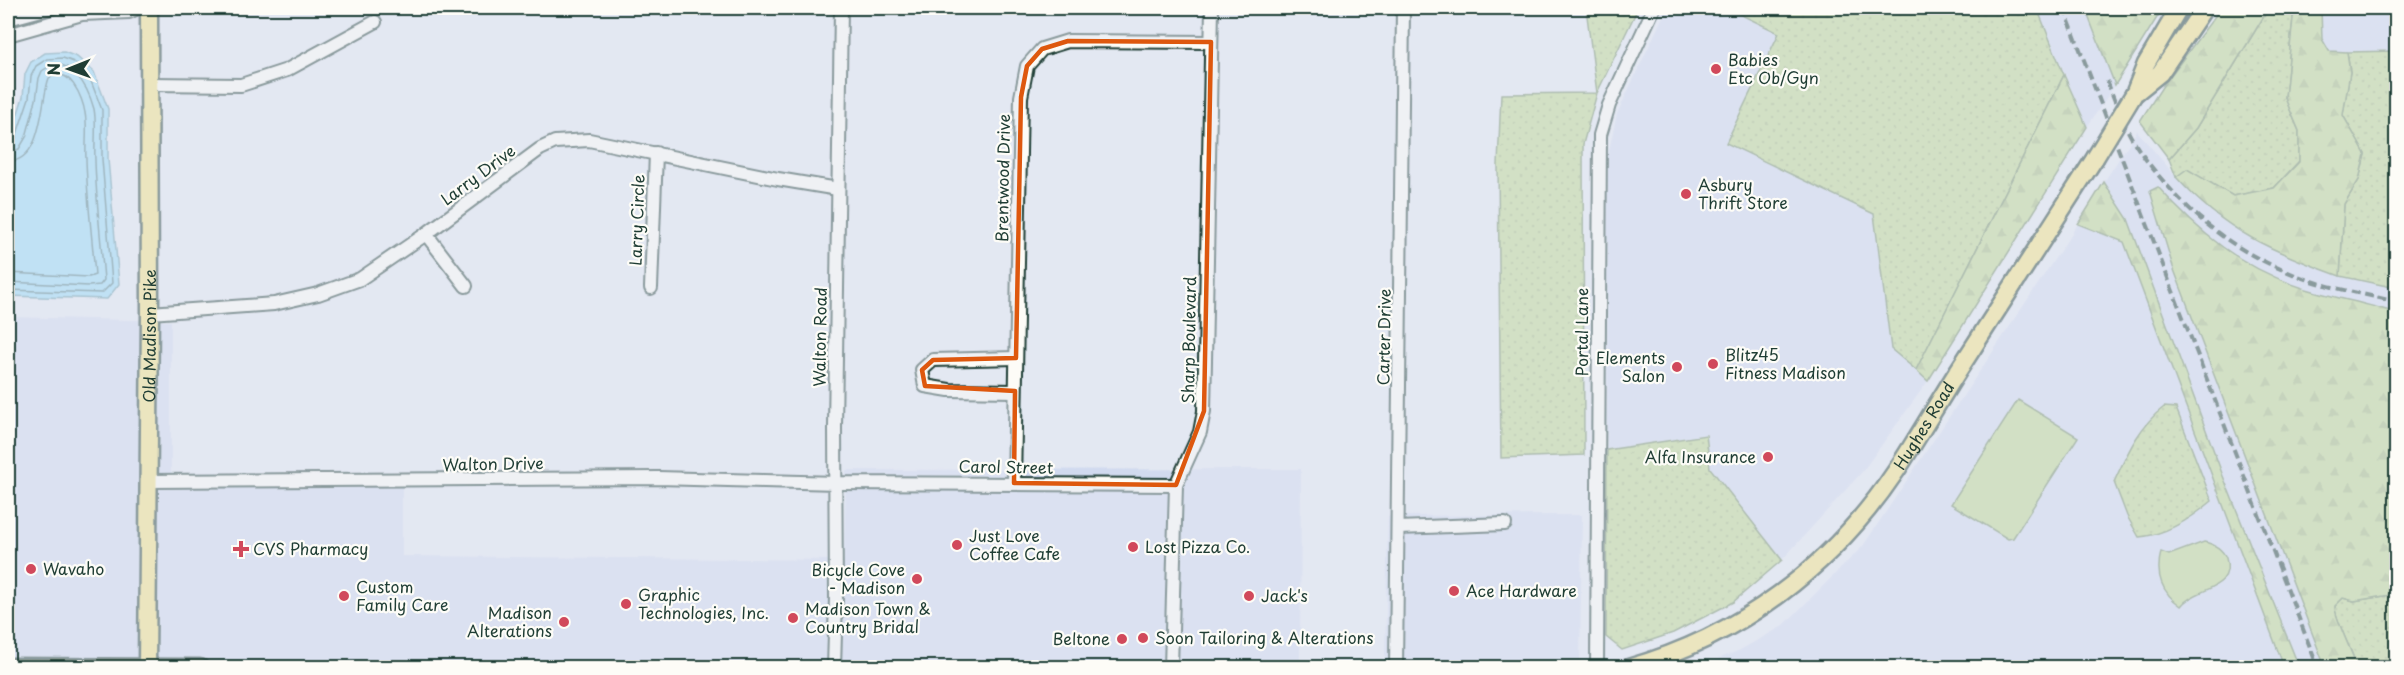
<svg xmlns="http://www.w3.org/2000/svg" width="2404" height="675" viewBox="0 0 2404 675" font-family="'Playpen Sans',sans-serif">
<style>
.built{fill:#d1daef}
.grass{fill:url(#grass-dots);stroke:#6e8a62;stroke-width:1.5}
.forest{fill:url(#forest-firs);stroke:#6e8a62;stroke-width:1.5}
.pitch{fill:#bdd88f;stroke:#6e8a62;stroke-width:1.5}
.water{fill:#95d9f7;stroke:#669ba9;stroke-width:1.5}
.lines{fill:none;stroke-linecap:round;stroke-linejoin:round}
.shore{stroke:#4e7b82;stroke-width:1.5}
.minor-casing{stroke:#1f3d34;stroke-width:16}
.major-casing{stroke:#1f3d34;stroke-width:21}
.minor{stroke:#fdfcf7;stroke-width:12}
.major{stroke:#f4e382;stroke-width:16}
.rail{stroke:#1f3d34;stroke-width:4;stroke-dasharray:9 4.5;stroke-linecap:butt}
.major-bridge-casing{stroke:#1f3d34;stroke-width:21;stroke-linecap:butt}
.major-bridge{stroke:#f4e382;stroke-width:16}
.marked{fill:none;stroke:#de580e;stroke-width:4.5;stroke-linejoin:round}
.poi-dot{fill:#d1495b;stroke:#fdfcf7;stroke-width:2}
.labels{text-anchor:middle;stroke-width:4.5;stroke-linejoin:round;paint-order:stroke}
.poi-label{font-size:16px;fill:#1f3d34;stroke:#fdfcf7;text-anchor:start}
.street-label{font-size:16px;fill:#1f3d34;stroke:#fdfcf7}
</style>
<defs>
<pattern id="grass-dots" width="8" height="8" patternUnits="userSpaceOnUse" patternTransform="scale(1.5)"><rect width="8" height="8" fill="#bdd88f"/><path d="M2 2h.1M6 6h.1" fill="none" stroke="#a2ba7c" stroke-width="1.8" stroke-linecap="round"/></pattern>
<pattern id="forest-firs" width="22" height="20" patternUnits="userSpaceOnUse" patternTransform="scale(1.5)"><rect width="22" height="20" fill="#bdd88f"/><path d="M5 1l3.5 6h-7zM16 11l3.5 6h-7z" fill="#a2ba7c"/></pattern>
</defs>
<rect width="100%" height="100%" fill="#e3e8f2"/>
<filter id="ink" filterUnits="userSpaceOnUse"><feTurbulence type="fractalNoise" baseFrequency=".0167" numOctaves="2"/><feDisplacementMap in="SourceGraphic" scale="12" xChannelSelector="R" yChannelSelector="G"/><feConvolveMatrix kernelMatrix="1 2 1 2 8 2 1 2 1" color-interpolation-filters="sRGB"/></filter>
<g filter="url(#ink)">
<!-- built -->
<g class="built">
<polygon points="1667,8 1727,8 1779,33 1726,143 1874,214 1891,349 1928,381 1862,472 1782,560 1710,468 1706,435 1607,450 1608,155 1617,114"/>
<polygon points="2037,8 2085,8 2115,85 2087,127"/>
<polygon points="2321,8 2396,8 2396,51 2329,51 2322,39"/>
<polygon points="2137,131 2191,194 2219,218 2255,241 2340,276 2396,288 2396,313 2303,288 2269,275 2227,252 2187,219 2158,187 2150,191 2173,267 2325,667 2299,667 2223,476 2128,219 2104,182"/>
<polygon points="2078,224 2124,242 2284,667 1696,668 1740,650 1783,626 1863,546"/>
<polygon points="8,317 171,321 171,486 402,487 402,556 844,560 846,470 1301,469 1300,662 1380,665 1385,659 1388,516 1582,515 1580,667 8,668"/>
</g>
<!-- grass -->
<g class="grass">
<polygon points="1586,8 1638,8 1597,93 1583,144 1584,455 1501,458 1498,165 1501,94 1597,93"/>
<polygon points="1727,8 2037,8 2064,75 1916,370 1891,349 1874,214 1726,143 1779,33"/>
<polygon points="2269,8 2294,8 2285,98 2299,131 2299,161 2274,188 2233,196 2187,170 2176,177 2169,159 2196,128"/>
<polygon points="2396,51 2396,288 2340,276 2344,204 2359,180 2365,154 2343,115 2350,72 2347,52"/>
<path d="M2164,407l12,1 36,93c-20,17 -45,34 -73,36l-12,-21 -13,-34c13,-28 25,-56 50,-75z"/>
<polygon points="1706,435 1710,468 1782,560 1733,602 1673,633 1622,650 1606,637 1607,450"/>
<path d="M2396,594v73h-39c-4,-14 -24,-52 -22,-61l8,-8 11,3z"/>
</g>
<!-- forest -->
<g class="forest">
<polygon points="2085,8 2163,8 2115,85"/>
<polygon points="2221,8 2269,8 2196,128 2169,159 2140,121 2162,87"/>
<path d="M2294,8h27l1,31 7,12 18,1 3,20 -7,43 22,39 -6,26 -15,24 -4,72c-66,-24 -116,-45 -164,-99l11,-8 46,27 41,-8 25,-26v-31l-14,-33z"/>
<polygon points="2064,75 2087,127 1928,381 1916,370"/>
<polygon points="2104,182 2128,219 2223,476 2299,667 2284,667 2124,242 2078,224"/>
<path d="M2158,187c41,46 84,81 145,101 31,10 63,15 93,25v281l-42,7 -11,-3 -8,8c-2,9 18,47 22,61h-32l-152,-400 -23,-76z"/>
</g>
<!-- pitch -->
<g class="pitch">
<polygon points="2018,400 2078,437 2013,538 2008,539 1951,504"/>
<path d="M2204,542c10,2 18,6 22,16 10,32 -32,30 -45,48 -19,-13 -26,-31 -20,-54l8,3z"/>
</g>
<!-- water -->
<polygon class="water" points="64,52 77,57 94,72 108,109 108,159 119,284 107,299 8,296 8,145 23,97 25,74 31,62 45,53"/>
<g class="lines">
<!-- shore -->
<g class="shore">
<polyline points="8,145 14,143 29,98 31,76 36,66 47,59 63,58 74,62 89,76 102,110 102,159 112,283 102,293 8,290"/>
<path d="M8,153l11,-4 7,-12 10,-37 3,-22 3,-7c27,-20 46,16 52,38 3,16 0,35 1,51 1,40 6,80 9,120l-4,5 -11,1 -81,-4"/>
<path d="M8,162c36,-2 32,-60 41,-84 20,-14 34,20 36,35 3,15 0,31 1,46 1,39 6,77 9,116l-6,2 -81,-4"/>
</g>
<defs>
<g id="minor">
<polyline points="8,19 49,8"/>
<polyline points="8,35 82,14 129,12 138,8"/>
<polyline points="150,84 241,85 287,70 375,22"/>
<polyline points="426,234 466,286"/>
<polyline points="651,288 656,153"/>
<polyline points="150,313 274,304 318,294 360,279 426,234 540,149 555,142 589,140 778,179 838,189"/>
<polyline points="1015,391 949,390 925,386 922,370 933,360 1016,358"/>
<polyline points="150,481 659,478 837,483 1176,485"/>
<polyline points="1014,483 1021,97 1027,66 1042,49 1068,41 1211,42"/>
<polyline points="1398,528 1505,524"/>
<polyline points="834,668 836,597 835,428 841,8"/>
<polyline points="1171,668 1176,485 1200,432 1204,411 1212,8"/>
<polyline points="1396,668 1403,8"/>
<polyline points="1597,668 1600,135 1609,105 1654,8"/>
</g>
<g id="major">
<polyline points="2135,92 2146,64 2179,8"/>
<polyline points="2134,94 2160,73 2204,8"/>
<polyline points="8,667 200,668"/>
<path id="s1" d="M147,668l3,-355 -1,-305"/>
<path id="s2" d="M1628,668c111,-31 203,-100 268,-197 21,-32 41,-67 62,-100 45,-71 92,-142 137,-213"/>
</g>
</defs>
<!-- minor casing -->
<use href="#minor" class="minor-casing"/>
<!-- major casing -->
<use href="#major" class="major-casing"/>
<!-- minor -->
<use href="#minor" class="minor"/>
<!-- major -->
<use href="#major" class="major"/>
<!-- rail -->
<g class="rail">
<polyline points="2064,8 2318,668"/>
<path d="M2107,81c6,15 12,31 19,46 10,21 24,39 39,56 43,49 85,77 147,98 27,9 57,14 84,21"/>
</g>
<defs>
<polyline id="major-bridge" points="2095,158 2134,94"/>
</defs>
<!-- major-bridge casing -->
<use href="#major-bridge" class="major-bridge-casing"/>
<!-- major-bridge -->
<use href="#major-bridge" class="major-bridge"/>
</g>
</g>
<!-- marked area -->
<path d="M0 0H2404V675H0ZM1068,41l143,1 -7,369 -28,74 -162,-2 1,-92 -90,-5 -3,-16 11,-10 83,-2 5,-261 6,-31 15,-17z" fill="#e3e8f2" fill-opacity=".55" fill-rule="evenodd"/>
<path class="marked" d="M1068,41l143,1 -7,369 -28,74 -162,-2 1,-92 -90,-5 -3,-16 11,-10 83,-2 5,-261 6,-31 15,-17z"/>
<!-- markers -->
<g class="poi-dot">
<circle cx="1716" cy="69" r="6"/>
<circle cx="1686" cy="194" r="6"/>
<circle cx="1713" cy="364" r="6"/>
<circle cx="1677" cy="367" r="6"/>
<circle cx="1768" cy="457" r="6"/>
<circle cx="957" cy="545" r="6"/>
<circle cx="1133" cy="547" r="6"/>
<path d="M238 540h6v6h6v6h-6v6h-6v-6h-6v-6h6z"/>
<circle cx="31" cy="569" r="6"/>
<circle cx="917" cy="579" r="6"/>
<circle cx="1454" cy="591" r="6"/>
<circle cx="344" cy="596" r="6"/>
<circle cx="1249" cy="596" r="6"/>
<circle cx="626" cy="604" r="6"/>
<circle cx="793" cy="618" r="6"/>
<circle cx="564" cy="622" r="6"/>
<circle cx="1143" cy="638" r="6"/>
<circle cx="1122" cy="639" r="6"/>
</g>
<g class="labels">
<!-- poi labels -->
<g class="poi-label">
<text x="1728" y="66">Babies<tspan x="1728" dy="18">Etc Ob/Gyn</tspan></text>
<text x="1698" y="191">Asbury<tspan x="1698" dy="18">Thrift Store</tspan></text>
<text x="1725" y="361">Blitz45<tspan x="1725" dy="18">Fitness Madison</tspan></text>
<text x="1665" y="364" text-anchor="end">Elements<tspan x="1665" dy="18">Salon</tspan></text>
<text x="1756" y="463" text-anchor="end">Alfa Insurance</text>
<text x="969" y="542">Just Love<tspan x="969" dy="18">Coffee Cafe</tspan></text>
<text x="1145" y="553">Lost Pizza Co.</text>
<text x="253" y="555">CVS Pharmacy</text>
<text x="43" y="575">Wavaho</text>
<text x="905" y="576" text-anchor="end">Bicycle Cove<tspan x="905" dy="18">- Madison</tspan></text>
<text x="356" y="593">Custom<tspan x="356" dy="18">Family Care</tspan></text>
<text x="1466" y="597">Ace Hardware</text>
<text x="638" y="601">Graphic<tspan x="638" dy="18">Technologies, Inc.</tspan></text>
<text x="1261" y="602">Jack's</text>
<text x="805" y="615">Madison Town &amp;<tspan x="805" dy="18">Country Bridal</tspan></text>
<text x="552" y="619" text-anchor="end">Madison<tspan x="552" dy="18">Alterations</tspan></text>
<text x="1155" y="644">Soon Tailoring &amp; Alterations</text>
<text x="1110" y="645" text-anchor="end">Beltone</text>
</g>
<!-- street labels -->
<g class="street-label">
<text transform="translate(478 175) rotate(-37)" y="6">Larry Drive</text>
<text transform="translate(1003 178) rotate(-89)" y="6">Brentwood Drive</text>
<text transform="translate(637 220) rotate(-88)" y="6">Larry Circle</text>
<text transform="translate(1582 332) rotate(-90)" y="6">Portal Lane</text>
<text dy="6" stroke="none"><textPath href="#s1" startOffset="332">Old Madison Pike</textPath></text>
<text transform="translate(820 337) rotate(-89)" y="6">Walton Road</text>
<text transform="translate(1384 337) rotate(-89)" y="6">Carter Drive</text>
<text transform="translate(1189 340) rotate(-89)" y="6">Sharp Boulevard</text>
<text dy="6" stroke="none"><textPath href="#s2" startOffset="393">Hughes Road</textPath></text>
<text transform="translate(493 464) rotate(-1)" y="6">Walton Drive</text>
<text transform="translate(1006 467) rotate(1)" y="6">Carol Street</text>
</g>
</g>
<!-- margin -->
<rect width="2404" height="675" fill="none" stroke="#fdfcf7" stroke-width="30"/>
<rect x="15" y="15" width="2374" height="645" fill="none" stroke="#1f3d34" stroke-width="2" filter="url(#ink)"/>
<!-- north arrow -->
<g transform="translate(69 69) rotate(269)" stroke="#fdfcf7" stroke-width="4.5" paint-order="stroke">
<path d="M0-4.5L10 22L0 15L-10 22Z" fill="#1f3d34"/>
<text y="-9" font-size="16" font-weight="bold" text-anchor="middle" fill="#1f3d34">N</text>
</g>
</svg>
